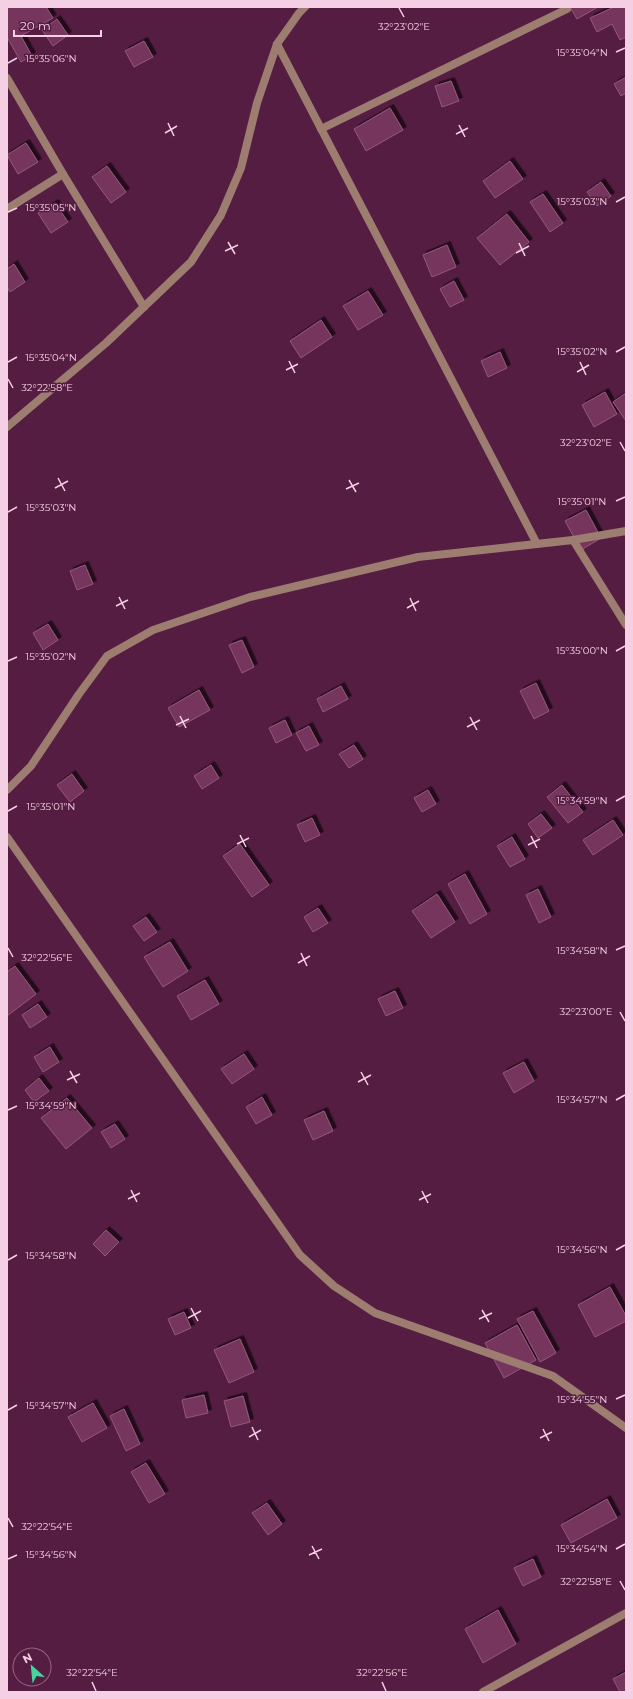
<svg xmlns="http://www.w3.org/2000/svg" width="633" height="1699" viewBox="0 0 633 1699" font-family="Montserrat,sans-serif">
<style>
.building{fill:#74365d;stroke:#96567d;filter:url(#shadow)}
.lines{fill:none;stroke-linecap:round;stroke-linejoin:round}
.street{stroke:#9d7d70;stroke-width:8}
.ticks{fill:none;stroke:#f5d0e4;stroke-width:1.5}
.ticks-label{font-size:10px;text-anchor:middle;fill:#f5d0e4;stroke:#561d42;stroke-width:3;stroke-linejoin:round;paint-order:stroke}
</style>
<defs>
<filter id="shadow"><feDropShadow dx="3.5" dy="-3.5" stdDeviation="0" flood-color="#0009"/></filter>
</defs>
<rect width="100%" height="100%" fill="#561d42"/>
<!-- building -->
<g class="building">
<polygon points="7,7 46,7 53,18 21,36 32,56 21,62 7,37"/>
<polygon points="570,7 598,7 577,19"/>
<polygon points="614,7 626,7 626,37 620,40 612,24 597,32 590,18"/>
<polygon points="57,19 68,35 53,46 42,30"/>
<polygon points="144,41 153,57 134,67 125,51"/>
<polygon points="626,77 626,93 621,96 614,84"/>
<polygon points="451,81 459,101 442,107 435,86"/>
<polygon points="390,108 403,130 366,151 354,129"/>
<polygon points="26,143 38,162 18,174 7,155"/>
<polygon points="510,161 523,179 495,198 483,181"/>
<polygon points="107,166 126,192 111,203 92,177"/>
<polygon points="601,182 611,196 597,206 587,192"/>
<polygon points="543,194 563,223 550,232 530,202"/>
<polygon points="55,203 68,222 51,233 38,213"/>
<polygon points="507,214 529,242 500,265 477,238"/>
<polygon points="447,245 456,267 432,277 423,255"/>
<polygon points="14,264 25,282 10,292 7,287 7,269"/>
<polygon points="454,281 464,300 450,307 440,289"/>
<polygon points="368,291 383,315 358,330 343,306"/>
<polygon points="321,320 332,337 301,358 290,341"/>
<polygon points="500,352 507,368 488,377 481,361"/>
<polygon points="605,392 617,414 594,427 582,405"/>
<polygon points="626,393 626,421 613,402"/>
<polygon points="586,510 601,538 581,550 565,521"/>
<polygon points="85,565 93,584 77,590 70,571"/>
<polygon points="48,624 58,640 43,650 33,633"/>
<polygon points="242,640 254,667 242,673 229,645"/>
<polygon points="536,683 549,711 534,719 520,691"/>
<polygon points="341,686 348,699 323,712 317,699"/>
<polygon points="199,690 210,710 179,727 168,708"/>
<polygon points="285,720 292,735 276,743 269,728"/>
<polygon points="309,726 319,745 306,751 296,733"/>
<polygon points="354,745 363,759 349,768 339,754"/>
<polygon points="211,765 219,778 202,789 194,776"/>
<polygon points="72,774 84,791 70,802 57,785"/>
<polygon points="562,785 583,812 568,823 547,797"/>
<polygon points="428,790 436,804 422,812 414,798"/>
<polygon points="541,814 552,828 538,838 528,824"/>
<polygon points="312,818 320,835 305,842 297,825"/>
<polygon points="613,820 623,835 593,855 583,840"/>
<polygon points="512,837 525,859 510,867 497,846"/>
<polygon points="240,844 269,885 252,897 223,856"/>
<polygon points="465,874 487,914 470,924 448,884"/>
<polygon points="538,889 551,917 539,923 526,895"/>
<polygon points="437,894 455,922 431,938 412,911"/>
<polygon points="318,908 328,923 313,932 304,917"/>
<polygon points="146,917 157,932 144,941 133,926"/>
<polygon points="170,942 188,971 163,987 144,957"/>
<polygon points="15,966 36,994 7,1016 7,972"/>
<polygon points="205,980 219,1004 191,1020 177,996"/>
<polygon points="395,991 403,1008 386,1016 378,999"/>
<polygon points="38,1004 47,1017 30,1028 22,1015"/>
<polygon points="50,1047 59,1062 43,1072 34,1057"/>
<polygon points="244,1054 254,1069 232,1084 221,1069"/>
<polygon points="524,1062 534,1081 514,1093 503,1073"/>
<polygon points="39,1078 49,1091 34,1102 25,1090"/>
<polygon points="262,1097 272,1115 256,1124 246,1107"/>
<polygon points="67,1098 92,1128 66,1149 41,1118"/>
<polygon points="324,1111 333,1131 313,1140 304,1120"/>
<polygon points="115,1124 125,1139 111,1148 101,1132"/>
<polygon points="106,1230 119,1242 105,1256 93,1244"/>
<polygon points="610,1287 626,1316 626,1321 595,1337 578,1305"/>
<polygon points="533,1311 556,1353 540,1362 517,1319"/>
<polygon points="184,1312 191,1328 175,1335 168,1319"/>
<polygon points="517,1325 536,1360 504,1378 485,1343"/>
<polygon points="240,1339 254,1372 229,1383 214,1350"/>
<polygon points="204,1395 208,1413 186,1418 182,1400"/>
<polygon points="243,1396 250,1422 231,1427 224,1401"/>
<polygon points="93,1403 107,1428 82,1442 68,1417"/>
<polygon points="124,1409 140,1444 126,1451 110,1416"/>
<polygon points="146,1463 165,1494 149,1503 131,1472"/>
<polygon points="607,1499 617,1518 571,1543 561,1525"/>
<polygon points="267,1503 282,1524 268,1535 252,1513"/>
<polygon points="533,1559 541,1577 523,1586 514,1568"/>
<polygon points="498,1610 516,1644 483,1663 465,1629"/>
<polygon points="626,1672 626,1692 620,1692 613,1679"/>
</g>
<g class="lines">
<!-- street -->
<g class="street">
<polyline points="277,44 537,544"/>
<polyline points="7,78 63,174 144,307"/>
<polyline points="321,129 567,9"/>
<polyline points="7,209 63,174"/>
<polyline points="7,427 106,343 191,262 221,215 241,168 257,103 277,44 299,13 305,7"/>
<polyline points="573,540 626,625"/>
<polyline points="7,790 31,766 79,694 107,656 153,630 250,597 418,557 573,540 626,531"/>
<polyline points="7,837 300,1255 334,1286 375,1313 553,1376 626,1428"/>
<polyline points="483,1692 626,1613"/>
</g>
</g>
<!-- ticks -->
<path class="ticks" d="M399,8l5,9M616,52l9,-4M8,63l9,-5M168,123l6,13M459,125l6,12M165,133l12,-7M456,134l12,-6M616,202l9,-5M8,212l9,-4M228,242l7,12M519,243l6,13M225,251l13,-6M516,253l13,-7M616,352l9,-5M289,361l6,12M8,362l9,-5M580,362l6,13M286,370l12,-6M577,372l12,-7M8,379l5,9M620,442l5,9M58,478l7,13M349,480l7,12M55,488l13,-7M346,489l13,-6M616,501l9,-4M8,512l9,-5M119,597l6,12M410,598l6,13M116,606l12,-6M407,608l12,-7M616,651l9,-5M8,661l9,-4M180,716l6,12M470,717l7,13M176,725l13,-6M467,727l13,-7M616,801l9,-5M8,811l9,-5M240,835l6,12M531,836l6,12M237,844l12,-6M528,845l12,-6M8,948l5,9M616,950l9,-4M301,953l6,13M298,963l12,-7M620,1012l5,9M70,1071l7,12M361,1072l7,13M67,1080l13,-6M358,1082l13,-7M616,1100l9,-5M8,1110l9,-4M131,1190l6,12M422,1191l6,12M128,1199l12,-6M419,1200l12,-6M616,1250l9,-5M8,1260l9,-5M191,1308l7,13M482,1310l7,12M188,1318l13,-7M479,1319l13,-6M616,1399l9,-4M8,1410l9,-5M252,1427l6,13M543,1429l6,12M249,1437l12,-7M540,1438l12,-6M8,1518l5,9M312,1546l7,13M616,1549l9,-5M309,1555l13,-6M8,1559l9,-4M620,1581l5,9M92,1682l4,9M382,1682l4,9"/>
<g class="ticks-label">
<text x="404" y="30">32°23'02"E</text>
<text x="582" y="56">15°35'04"N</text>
<text x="51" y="62">15°35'06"N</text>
<text x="582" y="205">15°35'03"N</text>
<text x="51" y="211">15°35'05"N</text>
<text x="582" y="355">15°35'02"N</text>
<text x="51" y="361">15°35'04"N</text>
<text x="47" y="391">32°22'58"E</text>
<text x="586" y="446">32°23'02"E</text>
<text x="582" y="505">15°35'01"N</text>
<text x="51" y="511">15°35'03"N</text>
<text x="582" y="654">15°35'00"N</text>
<text x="51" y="660">15°35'02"N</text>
<text x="582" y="804">15°34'59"N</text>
<text x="51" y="810">15°35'01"N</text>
<text x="582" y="954">15°34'58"N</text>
<text x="47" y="961">32°22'56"E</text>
<text x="586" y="1015">32°23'00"E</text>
<text x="582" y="1103">15°34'57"N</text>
<text x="51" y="1109">15°34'59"N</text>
<text x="582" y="1253">15°34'56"N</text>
<text x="51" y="1259">15°34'58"N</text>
<text x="582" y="1403">15°34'55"N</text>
<text x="51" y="1409">15°34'57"N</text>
<text x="47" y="1530">32°22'54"E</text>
<text x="582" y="1552">15°34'54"N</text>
<text x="51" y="1558">15°34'56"N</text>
<text x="586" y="1585">32°22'58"E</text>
<text x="92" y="1676">32°22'54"E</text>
<text x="382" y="1676">32°22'56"E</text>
</g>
<!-- border -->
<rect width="633" height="1699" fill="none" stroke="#f5d0e4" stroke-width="16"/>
<!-- north arrow -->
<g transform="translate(32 1667) rotate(333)"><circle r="19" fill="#561d42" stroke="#966583"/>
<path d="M0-3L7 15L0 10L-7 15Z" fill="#46d49e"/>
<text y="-6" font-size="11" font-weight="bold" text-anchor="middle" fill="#f5d0e4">N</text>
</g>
<!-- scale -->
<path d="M14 30v6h87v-6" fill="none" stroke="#f5d0e4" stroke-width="2"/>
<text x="20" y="30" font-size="12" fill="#f5d0e4" stroke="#561d42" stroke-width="3" paint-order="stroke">20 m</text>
</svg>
